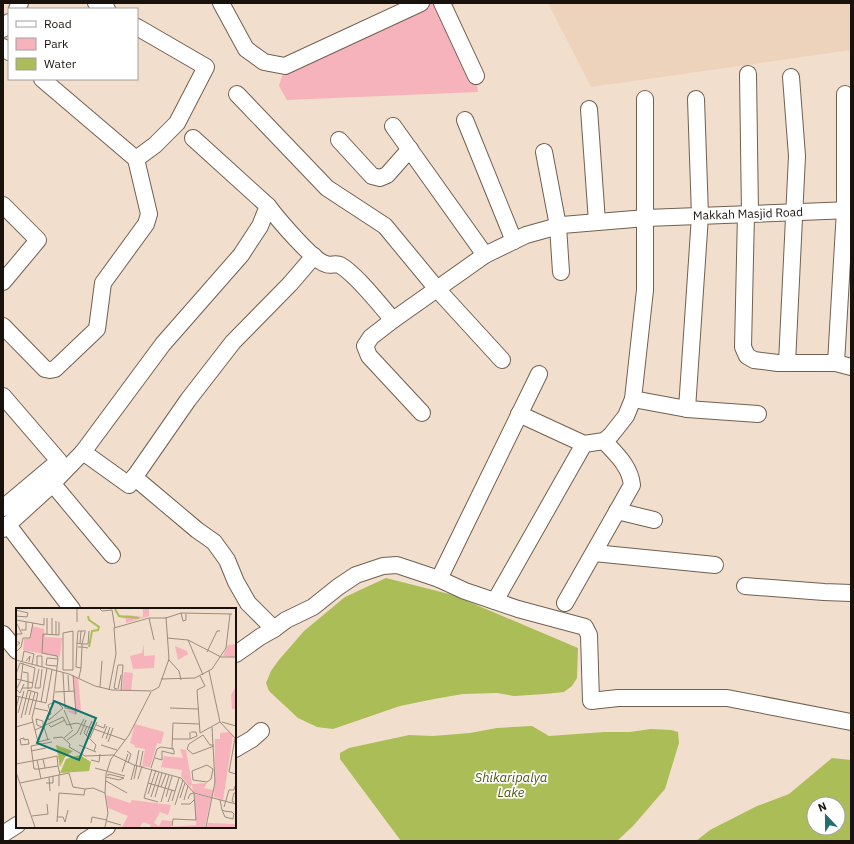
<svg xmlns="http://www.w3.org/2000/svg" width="854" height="844" viewBox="0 0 854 844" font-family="'IBM Plex Sans',sans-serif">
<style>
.built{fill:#edd3bc}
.green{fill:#f6b3bc}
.water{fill:#abbd56;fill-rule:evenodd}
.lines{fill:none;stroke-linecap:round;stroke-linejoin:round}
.minor-casing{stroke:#716050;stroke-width:18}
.minor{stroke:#fff;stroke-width:16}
.labels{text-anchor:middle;stroke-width:3.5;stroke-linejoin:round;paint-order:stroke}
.street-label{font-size:12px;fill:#19120c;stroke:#fff}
.water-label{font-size:13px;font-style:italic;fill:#4f5a0e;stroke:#fff}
.inset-river{fill:none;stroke:#abbd56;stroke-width:2}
.inset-road{fill:none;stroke:#9b8c7f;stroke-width:1}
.view{fill:#0f766e;fill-opacity:0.15;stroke:#0f766e;stroke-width:2}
.inset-edge{fill:none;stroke:#19120c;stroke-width:2}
</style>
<rect width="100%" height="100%" fill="#f2decc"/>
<!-- built -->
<polygon class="built" points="548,3 851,3 851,50 591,87"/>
<!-- green -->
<polygon class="green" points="421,3 457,3 445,9 476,76 478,92 287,100 279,86 285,66"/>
<!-- water -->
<g class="water">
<polygon points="386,578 453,595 578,648 577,678 572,686 564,692 545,694 514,696 497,693 463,694 434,699 400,706 333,729 317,727 298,718 269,691 266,683 271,671 278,661 304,631 345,597"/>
<polygon points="532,726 549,736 604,732 630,732 651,729 671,730 678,732 679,743 665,789 633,826 617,841 401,841 340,759 340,753 349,748 409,735 433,736 470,733 497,728"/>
<path d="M832,758l19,2v81h-155l14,-11 47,-24 32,-12zM814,804h24v24h-24z"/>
</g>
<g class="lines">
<defs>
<g id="minor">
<polyline points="96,3 107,9"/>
<polyline points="221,3 246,49 264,62 285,66 421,3"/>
<polyline points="442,3 476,76"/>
<polyline points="17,9 20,3"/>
<polyline points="3,29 9,22"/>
<polyline points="3,47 9,52"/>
<polyline points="748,74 750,214"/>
<polyline points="42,79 136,159"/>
<polyline points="237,94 327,188 385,226 437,289 502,360"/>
<polyline points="589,109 597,222"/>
<polyline points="465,120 514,241"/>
<polyline points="393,126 485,255"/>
<polyline points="193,138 268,206"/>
<polyline points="339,140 372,176 380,178 387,175 410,149"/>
<polyline points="544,152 558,226 561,272"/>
<polyline points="3,205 38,240 3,282"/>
<polyline points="746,214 743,347 747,356 754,360 778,363 836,363 851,367"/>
<polyline points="393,320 371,337 365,346 369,356 422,413"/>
<polyline points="3,326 45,369 50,370 55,369 97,329 103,283 146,224 149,214 136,159 155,145 177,123 206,67 137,27"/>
<polyline points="787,363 797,156 791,77"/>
<polyline points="836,363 845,210 845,94"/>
<polyline points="3,396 59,461 3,508"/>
<polyline points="633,399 687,409 758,414"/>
<polyline points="687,409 700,216 696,99"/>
<polyline points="519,414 584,444 604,441 611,435 626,416 633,399 645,290 645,99"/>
<polyline points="83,452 129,485 188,400 233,342 290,284 314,256"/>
<polyline points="134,477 197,530 214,542 227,560 236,582 248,603 274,629"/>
<polyline points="52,483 112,555"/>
<polyline points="617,511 654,520"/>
<polyline points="8,525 72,609"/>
<path d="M3,529l44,-40 36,-37 80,-108 78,-89 19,-29 8,-20c9,12 45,55 58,58 4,2 10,-1 14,1 17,10 40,40 53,55l92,-65 41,-20 36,-10 84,-7 205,-8"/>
<polyline points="594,553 715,565"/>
<polyline points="439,579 539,374"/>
<polyline points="745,586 824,592 851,593"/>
<polyline points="495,601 584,444"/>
<path d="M565,603l67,-118c-2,-19 -16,-31 -28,-44"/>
<polyline points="3,634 17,651"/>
<polyline points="236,654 260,637 274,629 286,620 313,607 338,587 356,575 383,566 397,565 439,579 465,591 518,609 585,627 589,635 591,701 618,698 727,698 851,722"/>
<polyline points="235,749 252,739 261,731"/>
<polyline points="3,834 17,825"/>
<polyline points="85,841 107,827"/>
</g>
</defs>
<!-- minor casing -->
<use href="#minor" class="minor-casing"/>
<!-- minor -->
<use href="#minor" class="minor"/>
</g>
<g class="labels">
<!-- street labels -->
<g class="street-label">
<text transform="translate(748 214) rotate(-2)" y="4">Makkah Masjid Road</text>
</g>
<!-- water labels -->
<g class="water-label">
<text x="511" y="782">Shikaripalya<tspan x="511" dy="15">Lake</tspan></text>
</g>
</g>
<!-- overview -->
<g transform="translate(16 608)">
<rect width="220" height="220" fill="#f2decc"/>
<path d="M127,1h6v7l-23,7v-4l-6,-2 8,-2 15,2zM16,18l12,3 1,8 17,1 -2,19 -37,-7 1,-11 7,-1zM128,36v12l11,-1 -1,13 -21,1 -3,-13 12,-3zM220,36v13l-13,-1 5,-11zM159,38l12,5 1,3 -10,6zM108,64l9,1 -2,18 -9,-1zM57,68l5,2 3,32h-5v5l-10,-4 10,-1zM220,78v23h-4l-1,-14zM119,116l29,8 -3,12 -4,-1 -7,24 -8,-1 3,-17 -11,-2 1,-2 -5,-2zM213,124l4,4 -10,64 -9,-3 1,-58h5v-6zM164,141l6,1 6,34 15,-1 -3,5 9,2 -1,7 -19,-5 -1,-7 -2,2 -9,-11 1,-6 -21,-3 3,-11 19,2zM178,186l17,4 -6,29h-55l1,-2 -8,-3 -3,5h-18l6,-11 -20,-8 -2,-13 24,8 2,-3 39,5 -3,10 -8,-3 -6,11 5,3 3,-6 10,1 -1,6 25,-2zM192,215l28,1v3h-29z" fill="#f6b3bc"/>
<path d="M40,137l17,6 -8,6 -5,10zM64,147l11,7 -2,9 -29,2 6,-14z" fill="#abbd56"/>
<path class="inset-river" d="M99,1l4,7 20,2M72,8l1,4 10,7 -1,3 -6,1 -3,16"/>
<path class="inset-road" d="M61,1v13M84,1l2,2 10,-1 3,18M0,2l12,3 -1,4 -11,-1M165,5l2,8 3,-1v-6M31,10v16M36,10v17M0,12l17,3 -3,15h-7l-2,9 -5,5M40,13v14M0,14l6,12h-5l-1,7 4,2 -4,3M17,15l11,2v-7M5,22h5v-8M57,23v39h-10v-37zM69,24l-3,12h6l1,-13M151,30l21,2 33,17h15M138,32l-5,-22h17l15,-5 51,1M172,32l15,35M61,35l1,-12h8M64,35l1,-12M62,39h4v-3l-5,-1 -1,24 5,1 -2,10M191,44l10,-21h3M42,51l-1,-3 -15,-3 1,-19 16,1v-13M152,51l11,12 2,9M0,52l53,14 26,12 17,4 40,1 7,-4 10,-28 -3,-42M10,53l4,-5 -1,6M6,54l2,-11 10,3 -2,10M7,55l-2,17 12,3M102,57h5l-2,26M21,58v-10h5v11M41,58l-11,-1 1,-7 11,1M65,60l1,-21 6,1M23,61l-4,19h5l2,-19M193,63l11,51M7,64l5,1v16M47,65l2,35 11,2M0,66l4,-11 15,5 -3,20h-10M52,67l1,16M57,67l3,39M184,68l5,10 -8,4 3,43 20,-11M0,71l5,1 -5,10M145,71l34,-1 17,-9 14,-21 4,-34M84,79l2,-26M0,81l4,4 4,-9M101,81l-3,-1 4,-23M102,81l3,-14M93,82l7,-36 -2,-26 35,-10M39,84l20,-1M0,88l30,7 6,-33M37,93l5,-42M40,93l7,7 -14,12 -2,-4 4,-2 -3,-9zM25,94l6,-34M18,100l14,3M154,100l28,1M0,101l3,-13M48,102l8,19M2,105l6,-22M9,107l6,-24M13,107l6,-23M5,110l7,-28 10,3 -6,25 6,24 12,-3M204,114l15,16M206,114l14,4M33,117l2,2 14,-7M80,117l8,3 1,-4M71,118l-3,7 12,12 -2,6M0,119l17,-5M26,119l-5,-2 -1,-6 7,2v6M28,119l4,13M19,122l28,-13 4,8 10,-2 48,17M64,127l6,-15M70,127l6,-14M72,128l6,-14M8,130v2l4,-1 1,5 -8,1 -1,-6zM37,130l9,-1 8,7 -1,3 16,9 28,-1 21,10 47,13 13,15 42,11M48,130l9,-8M74,130l7,-16M86,130l5,-12M219,130l-6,34 7,2M90,131l4,-12M156,131h18v-7M174,131l7,-3 -1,-4h-5M51,132l10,-7 7,-14M92,134l5,-14M63,137l17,7M85,137l16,5M198,137h-4l-7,-10 -14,9 -2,5 6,5 21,-8M156,140l1,-25 26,1M15,143l15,-3M111,143l4,3 -3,9M139,150l7,2v-9l12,3v-4M21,152l2,9 19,-3 2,9M75,152l8,2 1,-8M0,156l27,-5M120,157l3,-15M191,157l6,4 -2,10 -4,3 -14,-2 -1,-9zM124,158l3,-15M29,160l-2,-9 14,-3 1,10M79,160l30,8M135,160l6,-19 4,-2 13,2h-2M136,161l-8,29 14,4M0,164l19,55M106,164l6,-18M43,167l10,-2 4,14 12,2M33,169l1,14M90,169l13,3 5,-2 -16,-4v2M25,171l-2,-10h-5l-3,-23 21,-4M118,171l3,-14M122,171l4,-13M115,172l4,-15M90,173l21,12M4,175l39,-8v11M30,175h7v-7M132,175l27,8M145,179l5,-13M132,186l8,-24M135,189l8,-25M139,189l7,-24M150,189l6,-21M164,190l5,-15M168,192l4,-14M204,192l2,10h1l1,1 8,1 2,2 -1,5 -8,-2 -3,-7M156,193l7,-23M145,194l8,-27M152,194l4,-12M218,194l-2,-1 2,-8h2M165,196h9l4,-4M159,197l8,-25M208,199l5,-17h5l1,-4M16,208l16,-2 -1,-10M41,209h6l2,5 3,-12M91,213l14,4M41,214l2,-29 25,2 1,-6 8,-1 12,5M75,215l1,-6 15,3M156,218l1,-7 23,1 -2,-27 -4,1 -2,5M89,219l3,-14 -3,-20 1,-19 5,-15 18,-24 22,-43M190,219l9,-45 -3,-55"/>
<path class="view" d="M38,93l42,17 -17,42 -42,-17z"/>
<rect width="220" height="220" class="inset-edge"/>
</g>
<!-- border -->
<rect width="854" height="844" fill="none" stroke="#19120c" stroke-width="8"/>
<!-- legend -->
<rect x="8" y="8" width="130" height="72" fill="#ffffff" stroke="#a3a09e"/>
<rect x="16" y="21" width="20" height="6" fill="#ffffff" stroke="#a3a09e"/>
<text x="44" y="28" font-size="12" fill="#19120c">Road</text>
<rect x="16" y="38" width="20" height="12" fill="#f6b3bc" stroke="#a3a09e"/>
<text x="44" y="48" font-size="12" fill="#19120c">Park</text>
<rect x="16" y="58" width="20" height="12" fill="#abbd56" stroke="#a3a09e"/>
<text x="44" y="68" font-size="12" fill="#19120c">Water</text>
<!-- north arrow -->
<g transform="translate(826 816) rotate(338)"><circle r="19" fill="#ffffff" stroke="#a3a09e"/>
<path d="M0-3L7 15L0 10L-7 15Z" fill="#226e71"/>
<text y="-6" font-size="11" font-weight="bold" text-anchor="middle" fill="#19120c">N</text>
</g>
</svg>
